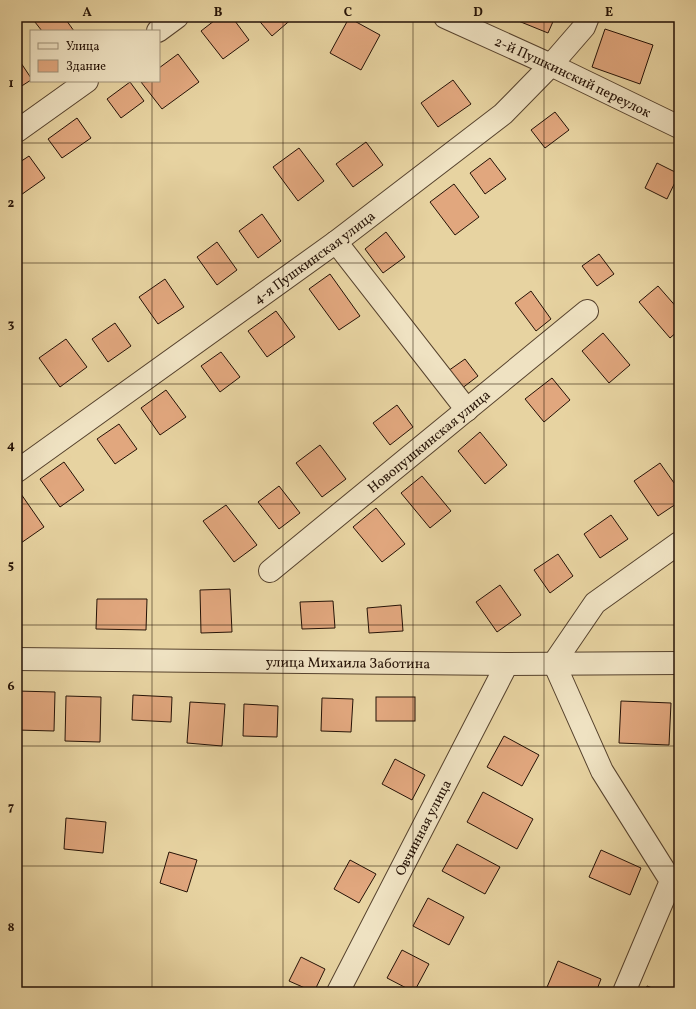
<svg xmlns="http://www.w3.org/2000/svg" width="696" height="1009" viewBox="0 0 696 1009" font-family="Vollkorn,serif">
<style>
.building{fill:#e1a77e;stroke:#251206}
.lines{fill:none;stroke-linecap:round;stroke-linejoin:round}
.street-casing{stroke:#56422d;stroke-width:24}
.street{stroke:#efe2c2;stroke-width:22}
.grid{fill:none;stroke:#251206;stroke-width:1;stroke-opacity:0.55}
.labels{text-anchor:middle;stroke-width:3.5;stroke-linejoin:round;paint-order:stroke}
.street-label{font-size:14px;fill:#251206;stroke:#efe2c2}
.neatline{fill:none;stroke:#251206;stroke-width:1.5}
.grid-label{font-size:13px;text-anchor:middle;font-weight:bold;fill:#251206}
</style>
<rect width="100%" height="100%" fill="#e7d3a1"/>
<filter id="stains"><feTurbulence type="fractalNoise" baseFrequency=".005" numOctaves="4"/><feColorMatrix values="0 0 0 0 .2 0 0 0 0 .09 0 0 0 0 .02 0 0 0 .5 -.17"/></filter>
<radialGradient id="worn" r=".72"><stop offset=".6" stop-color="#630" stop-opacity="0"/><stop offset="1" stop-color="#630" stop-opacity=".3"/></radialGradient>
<!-- building -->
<g class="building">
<polygon points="31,17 64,17 74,31 42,31"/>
<polygon points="219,17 232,17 249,40 223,59 201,31"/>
<polygon points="256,17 294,17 272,36"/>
<polygon points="517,17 555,17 548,33 516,20"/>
<polygon points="349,18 380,35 361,70 330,53"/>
<polygon points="605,29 653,45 640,84 592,67"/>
<polygon points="178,54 199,82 162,109 141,82 159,81 159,68"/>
<polygon points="17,57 31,78 31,80 17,89"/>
<polygon points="453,80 471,104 438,127 421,103"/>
<polygon points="130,82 144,101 121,118 107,99"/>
<polygon points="555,112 569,130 545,148 531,130"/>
<polygon points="77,118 91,138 62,158 48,139"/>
<polygon points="366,142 383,165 353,187 336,164"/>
<polygon points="299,148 324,181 298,201 273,167"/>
<polygon points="29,156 45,178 18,197 17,164"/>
<polygon points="490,158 506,179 485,194 470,173"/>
<polygon points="657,163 679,174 667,199 645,188"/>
<polygon points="454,184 479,217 455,235 430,202"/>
<polygon points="262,214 281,241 258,258 239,231"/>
<polygon points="386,232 405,257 383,273 365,249"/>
<polygon points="217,242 237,270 217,285 197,257"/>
<polygon points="599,254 614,274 597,286 582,266"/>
<polygon points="330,274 360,316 339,330 309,289"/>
<polygon points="165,279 184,307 158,324 139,297"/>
<polygon points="658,286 679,310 679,330 670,338 639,302"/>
<polygon points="531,291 551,319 536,331 515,303"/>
<polygon points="276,311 295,337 267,357 248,331"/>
<polygon points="115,323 131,346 108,362 92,339"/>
<polygon points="603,333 630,365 609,383 582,351"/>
<polygon points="66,339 87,367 60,387 39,358"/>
<polygon points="221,352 240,377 220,392 201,366"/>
<polygon points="465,359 478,376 461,389 448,371"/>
<polygon points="552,378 570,400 544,422 525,399"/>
<polygon points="166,390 186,417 160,435 141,408"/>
<polygon points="397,405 413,427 390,445 373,423"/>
<polygon points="119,424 137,449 115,464 97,439"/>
<polygon points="480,432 507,465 485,484 458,451"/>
<polygon points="320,445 346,479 322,497 296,463"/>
<polygon points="64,462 84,490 60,507 40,479"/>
<polygon points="660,463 679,490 679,502 658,516 634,481"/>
<polygon points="422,476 451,511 430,528 401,493"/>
<polygon points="279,486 300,513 279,529 258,502"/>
<polygon points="21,494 44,527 21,543 17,537 17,498"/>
<polygon points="226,505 257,545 234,562 203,521"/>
<polygon points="376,508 405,544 382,562 353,527"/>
<polygon points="611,515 628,539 600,558 584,534"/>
<polygon points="558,554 573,576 550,593 534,570"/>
<polygon points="500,585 521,615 497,632 476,602"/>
<polygon points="230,589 232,632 201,633 200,590"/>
<polygon points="97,599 147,599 146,630 96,629"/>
<polygon points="333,601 335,628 302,629 300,602"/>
<polygon points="401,605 403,631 369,633 367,608"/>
<polygon points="17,691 55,692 54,731 17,730"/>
<polygon points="133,695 172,697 171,722 132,720"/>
<polygon points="66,696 101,697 100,742 65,741"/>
<rect x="376" y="697" width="39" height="24"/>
<polygon points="322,698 353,699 351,732 321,731"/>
<polygon points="621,701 671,703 669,745 619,743"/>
<polygon points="190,702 225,704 222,746 187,743"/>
<polygon points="244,704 278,706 277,737 243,736"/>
<polygon points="504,736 539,755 522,786 487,767"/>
<polygon points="395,759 425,775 412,800 382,784"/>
<polygon points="483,792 533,819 517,849 467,822"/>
<polygon points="66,818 106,822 103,853 64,849"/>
<polygon points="457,844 500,867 485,894 442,871"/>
<polygon points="601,850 641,868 630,895 589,877"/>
<polygon points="169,852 197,860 187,892 160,883"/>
<polygon points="350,860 376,874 359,903 334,889"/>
<polygon points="428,898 464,917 449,945 413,926"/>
<polygon points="402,950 429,964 414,992 387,978"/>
<polygon points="301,957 325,969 314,992 289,981"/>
<polygon points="558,961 601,979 596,992 545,992"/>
<polygon points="647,986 663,992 645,992"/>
</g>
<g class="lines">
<defs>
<g id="street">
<path id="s1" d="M445,17l106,48 128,62"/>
<polyline points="158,31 177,17"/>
<polyline points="17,131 87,81"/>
<polyline points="336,242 467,410"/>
<path id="s2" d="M17,471l319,-229 167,-128 48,-49 33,-38 4,-10"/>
<path id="s3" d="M270,571l317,-260"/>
<path id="s4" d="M17,659l490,5 172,-1"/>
<path id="s5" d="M338,992l169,-328"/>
<polyline points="624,992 671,881 602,771 554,663 595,603 679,543"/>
</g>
</defs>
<!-- street casing -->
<use href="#street" class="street-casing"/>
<!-- street -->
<use href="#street" class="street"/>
</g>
<!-- grid -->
<path class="grid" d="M152,17v14M283,17v975M413,17v975M544,17v975M152,81v911M17,143h662M17,263h662M17,384h662M17,504h662M17,625h662M17,746h662M17,866h662"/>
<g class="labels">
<!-- street labels -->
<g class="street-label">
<text dy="5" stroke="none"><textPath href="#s1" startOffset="141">2-й Пушкинский переулок</textPath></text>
<text dy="5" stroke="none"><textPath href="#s2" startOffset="366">4-я Пушкинская улица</textPath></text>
<text dy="5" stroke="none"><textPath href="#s3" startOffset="205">Новопушкинская улица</textPath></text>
<text dy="5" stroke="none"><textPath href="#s4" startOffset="331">улица Михаила Заботина</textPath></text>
<text dy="5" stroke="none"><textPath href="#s5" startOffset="185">Овчинная улица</textPath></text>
</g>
</g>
<!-- margin -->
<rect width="696" height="1009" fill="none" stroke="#e7d3a1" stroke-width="44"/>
<!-- legend -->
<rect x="30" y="30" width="130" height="52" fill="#efe2c2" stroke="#9e8f77"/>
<rect x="38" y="43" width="20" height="6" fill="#efe2c2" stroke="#9e8f77"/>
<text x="66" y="50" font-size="12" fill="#251206">Улица</text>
<rect x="38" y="60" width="20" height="12" fill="#e1a77e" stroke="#9e8f77"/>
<text x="66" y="70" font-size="12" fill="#251206">Здание</text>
<rect x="22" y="22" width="652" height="965" class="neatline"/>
<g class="grid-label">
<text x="87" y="16">A</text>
<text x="218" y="16">B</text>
<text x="348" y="16">C</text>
<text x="478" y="16">D</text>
<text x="609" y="16">E</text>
<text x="11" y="87">1</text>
<text x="11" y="207">2</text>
<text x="11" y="328">3</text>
<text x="11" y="449">4</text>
<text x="11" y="569">5</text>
<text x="11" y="690">6</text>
<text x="11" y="811">7</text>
<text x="11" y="931">8</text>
</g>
<rect width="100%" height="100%" filter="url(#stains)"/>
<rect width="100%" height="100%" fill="url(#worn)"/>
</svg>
